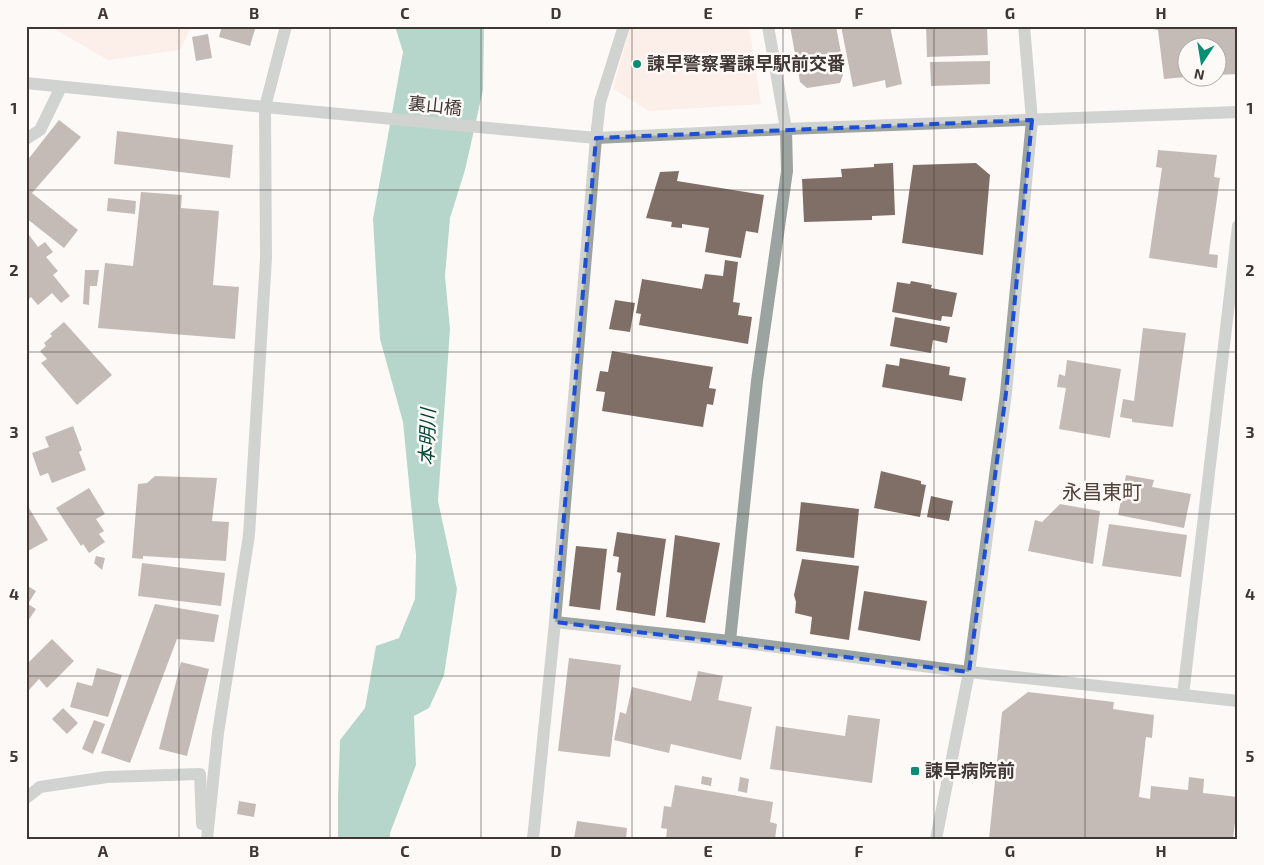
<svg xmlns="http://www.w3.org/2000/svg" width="1264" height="865" viewBox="0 0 1264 865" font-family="'Exo 2','Noto Sans JP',sans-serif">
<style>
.green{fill:#fbe1d6}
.water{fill:#5fab97}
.building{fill:#806f67}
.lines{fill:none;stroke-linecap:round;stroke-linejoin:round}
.minor{stroke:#9ba4a1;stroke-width:12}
.tertiary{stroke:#9ba4a1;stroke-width:12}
.marked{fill:none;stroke:#1d4ed8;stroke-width:4;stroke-dasharray:10 6;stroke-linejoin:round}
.grid{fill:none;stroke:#3f3734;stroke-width:1;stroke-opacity:0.55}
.poi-dot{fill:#098e75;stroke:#fdf9f7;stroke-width:2}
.labels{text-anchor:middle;stroke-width:5;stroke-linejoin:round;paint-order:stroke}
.poi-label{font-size:18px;font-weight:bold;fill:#3f3734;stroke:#fdf9f7;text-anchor:start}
.street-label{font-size:18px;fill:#3f3734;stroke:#fdf9f7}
.water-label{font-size:19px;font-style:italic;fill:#004638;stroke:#fdf9f7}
.quarter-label{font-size:20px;fill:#504139;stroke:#fdf9f7}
.neatline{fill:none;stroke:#3f3734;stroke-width:2}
.grid-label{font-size:16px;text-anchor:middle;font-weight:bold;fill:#3f3734}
</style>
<rect width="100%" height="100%" fill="#fdf9f7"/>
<!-- green -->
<g class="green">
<polygon points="49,26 192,26 180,50 108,60"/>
<polygon points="630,26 749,26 761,104 649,111 613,89"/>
</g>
<!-- water -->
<polygon class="water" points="395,26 484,26 483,90 465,170 450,218 445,276 450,329 438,501 457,589 444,675 429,708 414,716 416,765 390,833 390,839 338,839 338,797 340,740 365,708 376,646 399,638 415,599 416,555 403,422 380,339 373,219 403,52"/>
<!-- building -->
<g class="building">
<polygon points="222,26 256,26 250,46 219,37"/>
<polygon points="790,26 836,26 843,64 843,75 840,83 807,88 800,82"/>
<polygon points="841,26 890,26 902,84 886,88 885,80 853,87"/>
<polygon points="926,26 987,26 988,55 927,57"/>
<polygon points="1142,26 1238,26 1238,74 1216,75 1216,48 1186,48 1186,77 1164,79 1158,30 1142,27"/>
<polygon points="208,34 212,58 196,61 192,37"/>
<polygon points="990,61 990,84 931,86 930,62"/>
<polygon points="59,120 81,137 32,193 78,230 64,248 26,218 26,162"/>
<polygon points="117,131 233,145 230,178 114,164"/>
<polygon points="1158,150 1217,155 1214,177 1220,178 1209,254 1218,255 1217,268 1149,258 1162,168 1156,167"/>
<polygon points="893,163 895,215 872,216 872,220 804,222 802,179 842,177 841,169 874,167 874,164"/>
<polygon points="976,163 990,175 983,255 902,243 913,165"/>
<polygon points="679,171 677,181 764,195 758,233 746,231 741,258 705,252 709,228 682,224 682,228 671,227 672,222 646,218 660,172"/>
<polygon points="141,192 182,195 181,208 219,211 213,285 239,287 235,339 98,328 105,263 133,266"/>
<polygon points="108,198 136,201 135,214 107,211"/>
<polygon points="26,231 38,247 45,242 53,252 46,257 58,271 53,275 70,296 61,303 52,293 38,305 31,297 26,301"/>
<polygon points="725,260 738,262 733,302 740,303 738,315 752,317 748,344 639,325 641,314 636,313 642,279 702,289 705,274 723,276"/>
<polygon points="85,270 99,270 97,286 90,286 89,305 83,304"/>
<polygon points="911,281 932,285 931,288 957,293 952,317 942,316 941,321 892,312 897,282 910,284"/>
<polygon points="615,300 635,303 630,332 609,329"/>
<polygon points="895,317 950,327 947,343 933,340 931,353 890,346"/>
<polygon points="64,322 112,375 77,405 41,363 47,359 40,351 46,346 44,343 52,336 50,334"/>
<polygon points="1143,328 1186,333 1173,427 1132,422 1132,419 1120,417 1123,399 1134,401"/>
<polygon points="612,351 713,367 709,388 716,389 713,405 707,404 703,427 602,411 605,392 596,391 600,371 608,372"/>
<polygon points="900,358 950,367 949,375 966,378 962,401 882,387 886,364 899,366"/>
<polygon points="1067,360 1121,369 1110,438 1059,429 1066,388 1057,387 1059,374 1065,376"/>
<polygon points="73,426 82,450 79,452 86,470 52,483 48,473 40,476 32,453 49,447 45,437"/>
<polygon points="881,471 921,481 921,484 926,485 920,517 874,508"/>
<polygon points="1126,475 1154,480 1152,487 1191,494 1184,528 1118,515"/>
<polygon points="155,476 217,478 212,521 229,522 226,561 143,556 143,559 132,558 138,484 147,483"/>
<polygon points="89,488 105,514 96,519 104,531 99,534 105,542 89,553 83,544 81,546 56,508"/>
<polygon points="931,496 953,501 949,521 927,517"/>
<polygon points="801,502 859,509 854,558 796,551"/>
<polygon points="1060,504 1100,511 1093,564 1028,551 1035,520 1042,522"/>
<polygon points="29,508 48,540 26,552 26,510"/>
<polygon points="1109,524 1187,535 1181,577 1102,566"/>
<polygon points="617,532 666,539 655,616 616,610 621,573 617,572 619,557 613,556"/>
<polygon points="675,535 720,543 705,623 666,617"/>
<polygon points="576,546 607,549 600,610 569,606"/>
<polygon points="96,556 105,558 102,570 94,563"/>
<polygon points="802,559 859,566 849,640 810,634 812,617 795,613 796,602 794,595"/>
<polygon points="142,563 225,573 221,606 138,596"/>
<polygon points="26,585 36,591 28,604 36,609 26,624"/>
<polygon points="864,591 927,601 920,641 858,630"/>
<polygon points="155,604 219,615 214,642 177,639 130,763 101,753"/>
<polygon points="52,639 74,661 47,688 39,679 29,690 26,687 26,665"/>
<polygon points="569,658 621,665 610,757 558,751"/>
<polygon points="181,662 209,669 187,756 159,749"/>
<polygon points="97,668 122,675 108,717 70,707 77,682 92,686"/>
<polygon points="698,671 723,676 718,700 752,707 741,760 671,744 669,753 614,740 620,712 626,714 632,687 691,701"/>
<polygon points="1028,692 1114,702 1113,709 1154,715 1152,738 1146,737 1139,797 1150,799 1151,786 1188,790 1189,777 1204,779 1203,793 1238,797 1233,839 989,839 1002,712"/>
<polygon points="63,708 78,723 67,734 52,719"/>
<polygon points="848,715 880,719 872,783 770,769 776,726 845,736"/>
<polygon points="94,720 105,724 93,754 82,749"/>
<polygon points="702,776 712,778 711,786 701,784"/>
<polygon points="740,777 749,779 747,793 738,791"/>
<polygon points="675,785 773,802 770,822 777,824 775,839 666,839 667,829 661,828 664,806 671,807"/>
<polygon points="239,801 256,804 254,817 237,814"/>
<polygon points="577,821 627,828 626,839 574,839"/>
</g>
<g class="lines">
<!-- minor -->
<g class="minor">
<polyline points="1024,26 1032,120"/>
<polyline points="26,139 40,130 61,87"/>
<polyline points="555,622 730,641 969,672 1238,701"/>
<polyline points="730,641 757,381 787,171 786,129 768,26"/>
<polyline points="1183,695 1238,226"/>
<polyline points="26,798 40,787 107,777 200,774 202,824"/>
<polyline points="207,839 218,733 249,535 266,258 265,107 286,26"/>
<polyline points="533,839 555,622 596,138 600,102 624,26"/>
</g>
<!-- tertiary -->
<g class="tertiary">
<polyline points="26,83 265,107 596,138 786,129 1238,112"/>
<polyline points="936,839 969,672 1006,393 1032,120"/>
</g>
</g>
<!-- marked area -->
<path d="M0 0H1264V865H0ZM1032,120l-26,273 -37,279 -414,-50 41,-484z" fill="#fdf9f7" fill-opacity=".55" fill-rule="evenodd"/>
<path class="marked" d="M1032,120l-26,273 -37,279 -414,-50 41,-484z"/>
<!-- grid -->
<path class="grid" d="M179,26v813M330,26v813M481,26v813M632,26v813M783,26v813M934,26v813M1085,26v813M26,190h1212M26,352h1212M26,514h1212M26,676h1212"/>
<!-- markers -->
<g class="poi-dot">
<circle cx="637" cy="64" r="5"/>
<rect x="910" y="766" width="10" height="10" rx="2.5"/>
</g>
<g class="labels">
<!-- poi labels -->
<g class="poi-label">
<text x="647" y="70">諫早警察署諫早駅前交番</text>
<text x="925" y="777">諫早病院前</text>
</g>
<!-- street labels -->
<g class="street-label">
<text transform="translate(435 106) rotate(6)" y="6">裏山橋</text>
</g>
<!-- water labels -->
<g class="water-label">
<text transform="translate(427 437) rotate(-88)" y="7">本明川</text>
</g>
<!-- quarter labels -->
<g class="quarter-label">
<text x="1102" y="499">永昌東町</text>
</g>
</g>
<!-- border -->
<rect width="1264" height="865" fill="none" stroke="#fdf9f7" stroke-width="55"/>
<!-- north arrow -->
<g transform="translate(1202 62) rotate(192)"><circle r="24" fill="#fdf9f7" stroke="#b1aba9"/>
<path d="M0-4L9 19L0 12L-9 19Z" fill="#098e75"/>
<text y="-8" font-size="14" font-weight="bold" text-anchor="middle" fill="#3f3734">N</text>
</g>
<rect x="28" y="28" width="1208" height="810" class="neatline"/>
<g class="grid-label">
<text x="103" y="19">A</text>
<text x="254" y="19">B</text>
<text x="405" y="19">C</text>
<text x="556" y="19">D</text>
<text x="708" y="19">E</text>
<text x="859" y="19">F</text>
<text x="1010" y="19">G</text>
<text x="1161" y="19">H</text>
<text x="14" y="114">1</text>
<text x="1250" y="114">1</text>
<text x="14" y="276">2</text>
<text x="1250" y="276">2</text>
<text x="14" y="438">3</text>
<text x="1250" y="438">3</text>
<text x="14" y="600">4</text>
<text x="1250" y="600">4</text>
<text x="14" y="762">5</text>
<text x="1250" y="762">5</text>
<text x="103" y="857">A</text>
<text x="254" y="857">B</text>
<text x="405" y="857">C</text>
<text x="556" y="857">D</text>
<text x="708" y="857">E</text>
<text x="859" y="857">F</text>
<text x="1010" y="857">G</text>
<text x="1161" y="857">H</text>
</g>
</svg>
